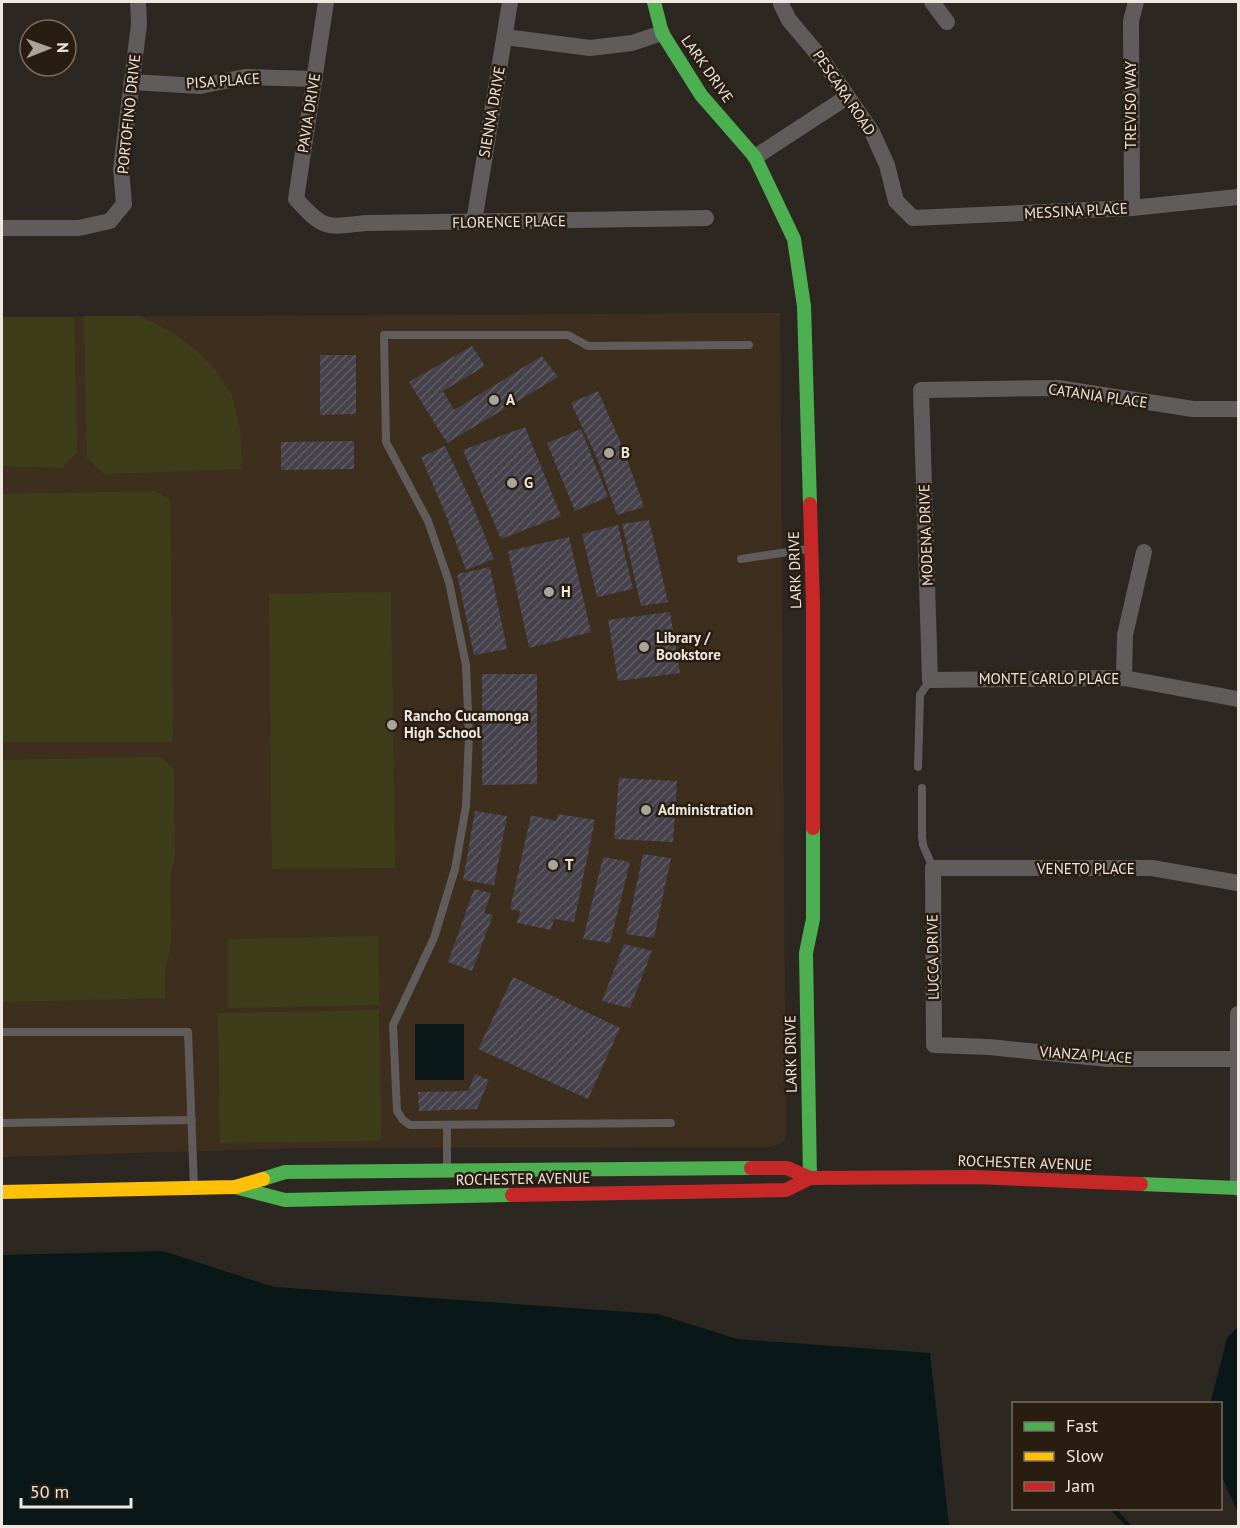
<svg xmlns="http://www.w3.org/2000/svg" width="1240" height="1528" viewBox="0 0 1240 1528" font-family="'PT Sans',sans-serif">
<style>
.built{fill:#3d2e1e}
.green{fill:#3d3e19}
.water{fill:#0a1719}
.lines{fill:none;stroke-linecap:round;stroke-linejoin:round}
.stream{stroke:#0a1719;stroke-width:4.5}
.building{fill:url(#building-hatch)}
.lane{stroke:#605c5c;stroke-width:8}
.street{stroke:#605c5c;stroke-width:16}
.fast{stroke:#4caf50;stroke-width:14}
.slow{stroke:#ffc107;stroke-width:14}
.jam{stroke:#c62828;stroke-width:14}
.poi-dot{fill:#aaa49c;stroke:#291d12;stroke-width:2}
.labels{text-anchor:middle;stroke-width:5;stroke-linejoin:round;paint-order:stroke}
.street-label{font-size:15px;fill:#eee7df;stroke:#291d12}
.poi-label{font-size:15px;font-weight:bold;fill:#eee7df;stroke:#291d12;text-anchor:start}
</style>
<defs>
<pattern id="building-hatch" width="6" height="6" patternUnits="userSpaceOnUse" patternTransform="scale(1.5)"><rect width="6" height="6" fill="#46424c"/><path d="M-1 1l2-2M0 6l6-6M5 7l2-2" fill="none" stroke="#615d65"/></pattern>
</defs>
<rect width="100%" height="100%" fill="#2d2721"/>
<!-- built -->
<polygon class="built" points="780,313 786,1134 785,1139 780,1144 770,1147 308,1148 2,1157 2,317"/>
<!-- green -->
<g class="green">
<polygon points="84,316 141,316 178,336 199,353 216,371 232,396 240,429 242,469 104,474 87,458"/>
<polygon points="2,317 74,317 77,452 62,468 2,466"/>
<polygon points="155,491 170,500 173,742 2,742 2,494"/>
<polygon points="391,592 395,868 272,869 269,594"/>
<polygon points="161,757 174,770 175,856 170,878 171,944 165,971 165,998 2,1002 2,760"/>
<polygon points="378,936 379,1005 228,1008 228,939"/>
<polygon points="379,1010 381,1141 220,1143 218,1013"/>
</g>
<!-- water -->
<g class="water">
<rect x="415" y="1024" width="49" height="56"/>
<polygon points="163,1251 274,1287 658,1314 737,1339 930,1353 949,1526 2,1526 2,1255"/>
<polygon points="1238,1327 1238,1513 1221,1475 1220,1404 1211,1403 1211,1401 1227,1338"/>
</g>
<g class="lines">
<!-- stream -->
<polyline class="stream" points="1112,1508 1129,1526"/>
</g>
<!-- building -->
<g class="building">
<polygon points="472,346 485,366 443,391 454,410 542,356 558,377 447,443 409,382"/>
<polygon points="320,355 356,355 356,414 320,415"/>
<polygon points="598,391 623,448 644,507 617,515 597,458 571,403"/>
<polygon points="525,427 561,516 501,539 463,450"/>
<polygon points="581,429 608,497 575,511 547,443"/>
<polygon points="354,441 354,469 281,470 281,442"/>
<polygon points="445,446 471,501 494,559 466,570 445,513 421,457"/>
<polygon points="649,520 668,602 641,606 622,524"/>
<polygon points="618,525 633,589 597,597 582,534"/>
<polygon points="569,537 591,632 529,648 508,551"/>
<polygon points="490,567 507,649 474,655 457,574"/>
<polygon points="670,612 680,673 618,681 608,620"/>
<polygon points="482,674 537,674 537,784 482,785"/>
<polygon points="619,778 677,781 673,842 614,839"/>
<polygon points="475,811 507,816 494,885 463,880"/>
<polygon points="558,814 595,820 574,922 554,919 551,930 517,923 520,911 510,909 531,815 556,821"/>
<polygon points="643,854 671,858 654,938 626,934"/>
<polygon points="603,857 630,862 610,943 583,939"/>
<polygon points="474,889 491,893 484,913 493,915 472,971 448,962"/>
<polygon points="624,944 652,951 630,1008 602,1001"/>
<polygon points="513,977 620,1028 588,1099 478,1049"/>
<polygon points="475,1074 489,1080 477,1109 419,1111 418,1092 468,1091"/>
</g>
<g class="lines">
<!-- lane -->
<g class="lane">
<polyline points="741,559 808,549"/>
<polyline points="918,767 920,695 930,680"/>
<polyline points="922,788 922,836 923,845 933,868"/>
<polyline points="2,1032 188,1032 194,1187"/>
<polyline points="2,1123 192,1120"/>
<polyline points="671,1123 410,1125 403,1120 397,1111 393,1025 434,938 455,869 466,806 469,736 466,665 449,582 428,521 386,442 384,335 568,335 588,346 749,345"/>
<polyline points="447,1125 447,1169"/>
</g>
<!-- street -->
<g class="street">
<path d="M326,2l-30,197c29,32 30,28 70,24l340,-5"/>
<polyline points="782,2 781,4 789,20 821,58 872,132 887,165 896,201 913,218 1132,208 1238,197"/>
<polyline points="932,2 947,22"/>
<polyline points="505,37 590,48 632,43 662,33"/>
<polyline points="131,82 200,86 245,77 315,79"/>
<polyline points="755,157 847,97"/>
<polyline points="1132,208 1131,21 1136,2"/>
<polyline points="474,222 510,2"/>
<polyline points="2,228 79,228 110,221 124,204 121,169 139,24 138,2"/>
<polyline points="1238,409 1193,409 1058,388 921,390 930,680 1124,678 1238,699"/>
<polyline points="1124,678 1125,635 1144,552"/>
<polyline points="1238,883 1152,868 933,868 934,1045 989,1047 1108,1059 1238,1059"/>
<polyline points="1238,1188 1238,1014"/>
</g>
<!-- fast -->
<g class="fast">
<polyline points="654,2 662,33 701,95 755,157 794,239 804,306 810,504"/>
<polyline points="810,1178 806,953 813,919 813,828"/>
<polyline points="263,1179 285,1172 751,1168"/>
<polyline points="1141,1184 1238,1188"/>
<polyline points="235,1187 285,1200 512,1195"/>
</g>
<!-- slow -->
<polyline class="slow" points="2,1192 235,1187 263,1179"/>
<!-- jam -->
<g class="jam">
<polyline points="810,504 813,605 813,828"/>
<polyline points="751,1168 787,1168 810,1178 974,1177 1141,1184"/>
<polyline points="512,1195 786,1190 810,1178"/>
</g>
</g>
<!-- markers -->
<g class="poi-dot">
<circle cx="494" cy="400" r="6"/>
<circle cx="609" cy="453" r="6"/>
<circle cx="512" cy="483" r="6"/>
<circle cx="549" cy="592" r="6"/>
<circle cx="644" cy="647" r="6"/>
<circle cx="392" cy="725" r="6"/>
<circle cx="646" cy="810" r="6"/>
<circle cx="553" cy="865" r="6"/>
</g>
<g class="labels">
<!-- street labels -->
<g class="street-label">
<text transform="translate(707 69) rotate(55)" y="5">LARK DRIVE</text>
<text transform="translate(223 81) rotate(-4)" y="5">PISA PLACE</text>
<text transform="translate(844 93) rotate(56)" y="5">PESCARA ROAD</text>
<text transform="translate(1131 105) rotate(-90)" y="5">TREVISO WAY</text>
<text transform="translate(492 112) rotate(-80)" y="5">SIENNA DRIVE</text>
<text transform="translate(309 113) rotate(-81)" y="5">PAVIA DRIVE</text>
<text transform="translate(129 114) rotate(-84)" y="5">PORTOFINO DRIVE</text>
<text transform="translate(1076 211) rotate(-3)" y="5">MESSINA PLACE</text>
<text transform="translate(509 222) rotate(-1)" y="5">FLORENCE PLACE</text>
<text transform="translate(1098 396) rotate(8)" y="5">CATANIA PLACE</text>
<text transform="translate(926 535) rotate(-92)" y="5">MODENA DRIVE</text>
<text transform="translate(795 570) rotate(-92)" y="5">LARK DRIVE</text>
<text x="1049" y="684">MONTE CARLO PLACE</text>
<text x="1086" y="874">VENETO PLACE</text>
<text transform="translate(933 957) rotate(-91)" y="5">LUCCA DRIVE</text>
<text transform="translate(791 1054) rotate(-91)" y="5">LARK DRIVE</text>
<text transform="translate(1086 1055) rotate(4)" y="5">VIANZA PLACE</text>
<text transform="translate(1025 1163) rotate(2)" y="5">ROCHESTER AVENUE</text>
<text transform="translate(523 1179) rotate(-1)" y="5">ROCHESTER AVENUE</text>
</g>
<!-- poi labels -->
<g class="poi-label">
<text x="506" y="405">A</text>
<text x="621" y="458">B</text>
<text x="524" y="488">G</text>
<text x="561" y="597">H</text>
<text x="656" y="643">Library /<tspan x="656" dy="17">Bookstore</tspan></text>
<text x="404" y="721">Rancho Cucamonga<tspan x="404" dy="17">High School</tspan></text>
<text x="658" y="815">Administration</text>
<text x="565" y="870">T</text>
</g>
</g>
<!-- border -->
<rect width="1240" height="1528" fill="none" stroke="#eee7df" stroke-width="6"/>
<!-- legend -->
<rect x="1012" y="1402" width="210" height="108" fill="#291d12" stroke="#786e64" stroke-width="1.5"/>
<rect x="1024" y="1422" width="30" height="9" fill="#4caf50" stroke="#786e64" stroke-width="1.5"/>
<text x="1066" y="1432" font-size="18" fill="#eee7df">Fast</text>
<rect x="1024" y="1452" width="30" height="9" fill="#ffc107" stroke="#786e64" stroke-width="1.5"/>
<text x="1066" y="1462" font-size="18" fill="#eee7df">Slow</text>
<rect x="1024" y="1482" width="30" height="9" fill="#c62828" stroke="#786e64" stroke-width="1.5"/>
<text x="1066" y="1492" font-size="18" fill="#eee7df">Jam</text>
<!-- north arrow -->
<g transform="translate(48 48) rotate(89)"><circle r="28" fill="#291d12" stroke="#786e64" stroke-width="1.5"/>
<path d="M0-4.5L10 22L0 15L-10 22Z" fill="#aaa49c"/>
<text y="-9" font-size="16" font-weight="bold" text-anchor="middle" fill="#eee7df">N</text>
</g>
<!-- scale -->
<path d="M21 1498v9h110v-9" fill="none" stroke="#eee7df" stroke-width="3"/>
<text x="30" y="1498" font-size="18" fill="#eee7df" stroke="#291d12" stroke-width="4.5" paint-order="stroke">50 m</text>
</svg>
